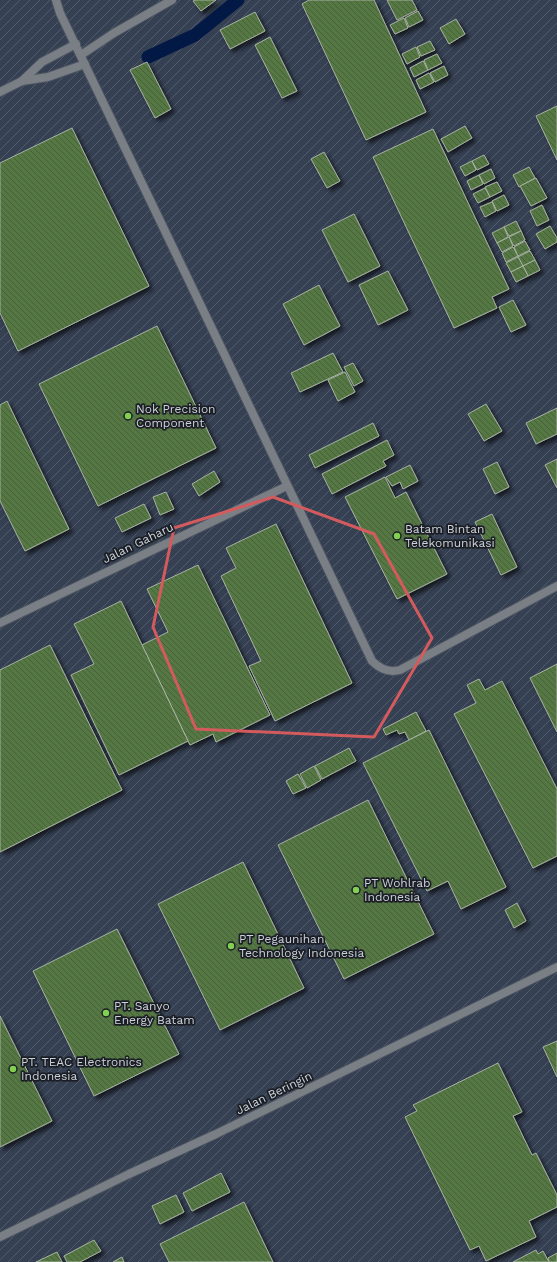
<svg xmlns="http://www.w3.org/2000/svg" width="557" height="1262" viewBox="0 0 557 1262" font-family="'Work Sans',sans-serif">
<style>
.industrial{fill:url(#industrial-furrows)}
.lines{fill:none;stroke-linecap:round;stroke-linejoin:round}
.canal{stroke:#021845;stroke-width:13}
.building{fill:url(#building-back-hatch);stroke:#a7b2a2;filter:url(#shadow)}
.minor-casing{stroke:#4c5460;stroke-width:10}
.minor{stroke:#7a7e85;stroke-width:8}
.marked{fill:none;stroke:#d35b5d;stroke-width:3;stroke-linejoin:round}
.poi-dot{fill:#81d051;stroke:#1b1f25;stroke-width:1.5}
.labels{text-anchor:middle;stroke-width:3.5;stroke-linejoin:round;paint-order:stroke}
.poi-label{font-size:12px;fill:#ccd1da;stroke:#1b1f25;text-anchor:start}
.street-label{font-size:12px;fill:#ccd1da;stroke:#1b1f25}
</style>
<defs>
<pattern id="industrial-furrows" width="10" height="10" patternUnits="userSpaceOnUse"><rect width="10" height="10" fill="#354053"/><path d="M-1 1l2-2M0 10L10 0M9 11l2-2" fill="none" stroke="#515b6b"/></pattern>
<pattern id="building-back-hatch" width="6" height="6" patternUnits="userSpaceOnUse"><rect width="6" height="6" fill="#557842"/><path d="M-1 5l2 2M0 0l6 6M5-1l2 2" fill="none" stroke="#4a5e42"/></pattern>
<filter id="shadow"><feDropShadow dx="3.5" dy="3.5" stdDeviation="2" flood-color="#0009"/></filter>
</defs>
<rect width="100%" height="100%" fill="#303845"/>
<!-- industrial -->
<rect class="industrial" x="0" y="0" width="557" height="1262"/>
<g class="lines">
<!-- canal -->
<polyline class="canal" points="148,57 195,35 238,0"/>
</g>
<!-- building -->
<g class="building">
<polygon points="195,0 216,0 201,11 193,1"/>
<polygon points="309,0 374,0 426,112 366,140 302,4"/>
<polygon points="387,0 412,0 417,10 397,20"/>
<polygon points="418,11 423,20 409,27 405,18"/>
<polygon points="255,12 265,31 230,49 220,30"/>
<polygon points="404,18 408,28 395,34 390,25"/>
<polygon points="456,19 465,34 449,44 440,28"/>
<polygon points="270,37 297,91 282,98 255,45"/>
<polygon points="430,41 435,50 421,56 417,47"/>
<polygon points="416,47 420,57 407,64 402,54"/>
<polygon points="437,54 442,63 428,70 424,60"/>
<polygon points="423,61 428,70 414,77 410,68"/>
<polygon points="147,62 171,109 155,118 130,70"/>
<polygon points="444,66 448,75 435,82 430,73"/>
<polygon points="429,73 434,82 420,89 416,80"/>
<polygon points="557,106 557,160 536,116"/>
<polygon points="465,126 472,138 448,152 441,139"/>
<polygon points="72,128 149,286 18,351 0,313 0,163"/>
<polygon points="433,129 509,289 492,297 497,308 454,328 373,157"/>
<polygon points="324,152 340,181 327,188 311,159"/>
<polygon points="484,155 489,164 477,170 472,161"/>
<polygon points="472,161 476,170 465,176 460,167"/>
<polygon points="529,167 535,178 519,187 513,175"/>
<polygon points="491,169 495,178 484,184 479,175"/>
<polygon points="479,175 483,184 471,190 467,181"/>
<polygon points="536,178 547,198 531,206 520,186"/>
<polygon points="497,182 502,191 490,197 485,187"/>
<polygon points="485,188 490,197 478,203 473,194"/>
<polygon points="504,195 509,205 497,211 492,201"/>
<polygon points="492,202 496,211 485,217 480,207"/>
<polygon points="542,205 549,220 537,226 530,211"/>
<polygon points="354,214 380,266 348,282 322,230"/>
<polygon points="516,221 521,231 509,236 504,227"/>
<polygon points="550,226 557,238 557,242 545,249 536,234"/>
<polygon points="504,227 508,237 497,243 492,233"/>
<polygon points="521,231 525,240 514,246 509,237"/>
<polygon points="509,237 513,246 502,252 497,243"/>
<polygon points="525,241 530,250 518,256 514,247"/>
<polygon points="513,247 518,256 506,262 502,253"/>
<polygon points="530,251 535,260 523,266 518,257"/>
<polygon points="518,257 523,266 511,272 506,263"/>
<polygon points="535,260 540,270 528,276 523,266"/>
<polygon points="523,266 528,276 516,282 511,272"/>
<polygon points="388,271 408,310 378,325 359,285"/>
<polygon points="319,285 340,326 304,345 283,304"/>
<polygon points="513,300 526,325 511,332 499,307"/>
<polygon points="157,326 216,448 98,506 39,384"/>
<polygon points="333,353 343,372 300,392 291,373"/>
<polygon points="353,363 363,381 354,386 344,367"/>
<polygon points="345,372 355,392 338,401 328,380"/>
<polygon points="7,401 69,529 25,551 0,501 0,405"/>
<polygon points="486,404 502,431 484,441 468,414"/>
<polygon points="557,408 557,434 536,444 526,423"/>
<polygon points="373,423 379,436 315,468 309,455"/>
<polygon points="387,440 394,455 383,461 386,466 332,494 322,474"/>
<polygon points="557,459 557,488 545,465"/>
<polygon points="497,462 509,487 495,494 483,469"/>
<polygon points="410,465 418,481 403,489 400,482 392,486 386,477"/>
<polygon points="214,471 220,482 199,496 192,484"/>
<polygon points="385,477 395,498 406,492 447,574 397,599 345,497"/>
<polygon points="166,492 174,509 160,515 153,497"/>
<polygon points="144,504 151,518 122,532 115,518"/>
<polygon points="492,514 517,567 501,575 475,522"/>
<polygon points="276,524 352,683 275,721 249,666 261,661 221,576 236,568 226,548"/>
<polygon points="198,565 270,715 216,742 213,734 190,745 142,645 168,632 147,589"/>
<polygon points="121,601 188,741 119,775 71,675 94,664 74,624"/>
<polygon points="50,645 122,790 0,852 0,670"/>
<polygon points="557,664 557,732 530,678"/>
<polygon points="479,679 485,690 502,681 557,789 557,856 533,868 454,714 476,703 467,685"/>
<polygon points="416,712 426,731 409,740 405,732 399,734 397,730 386,735 383,729"/>
<polygon points="429,730 506,887 461,909 448,881 427,891 363,763"/>
<polygon points="349,748 356,761 322,779 315,766"/>
<polygon points="314,766 321,780 307,788 300,774"/>
<polygon points="298,774 306,788 293,794 286,781"/>
<polygon points="368,800 434,934 344,979 278,845"/>
<polygon points="243,862 304,988 220,1030 158,904"/>
<polygon points="517,903 526,921 514,928 505,910"/>
<polygon points="117,929 179,1054 94,1096 33,971"/>
<polygon points="0,1016 52,1121 0,1147"/>
<polygon points="557,1041 557,1077 543,1047"/>
<polygon points="498,1063 522,1112 513,1116 532,1155 536,1153 557,1195 557,1207 529,1221 536,1237 486,1261 479,1246 470,1250 405,1117 417,1111 413,1105"/>
<polygon points="221,1173 230,1192 192,1211 183,1193"/>
<polygon points="176,1195 184,1212 160,1224 152,1206"/>
<polygon points="244,1202 273,1262 169,1262 160,1244"/>
<polygon points="94,1240 101,1251 80,1262 67,1262 64,1256"/>
<polygon points="536,1250 538,1254 543,1251 549,1262 513,1262"/>
<polygon points="57,1252 62,1262 36,1262"/>
<polygon points="557,1253 557,1262 549,1262 548,1258"/>
<polygon points="122,1257 124,1262 113,1262"/>
</g>
<g class="lines">
<defs>
<g id="minor">
<path d="M56,0l4,13 312,648c8,8 17,12 28,9l157,-84"/>
<polyline points="81,55 114,33 172,0"/>
<polyline points="22,81 48,77 85,64"/>
<polyline points="0,92 22,81 42,62 76,44"/>
<polyline points="0,623 287,486"/>
<polyline points="0,1237 129,1174 216,1134 557,967"/>
</g>
</defs>
<!-- minor casing -->
<use href="#minor" class="minor-casing"/>
<!-- minor -->
<use href="#minor" class="minor"/>
</g>
<!-- marked area -->
<path class="marked" d="M273,497l101,37 58,104 -58,99 -178,-8 -43,-102 21,-99z"/>
<!-- markers -->
<g class="poi-dot">
<circle cx="128" cy="416" r="4"/>
<circle cx="397" cy="536" r="4"/>
<circle cx="356" cy="890" r="4"/>
<circle cx="231" cy="946" r="4"/>
<circle cx="106" cy="1013" r="4"/>
<circle cx="13" cy="1069" r="4"/>
</g>
<g class="labels">
<!-- poi labels -->
<g class="poi-label">
<text x="136" y="413">Nok Precision<tspan x="136" dy="14">Component</tspan></text>
<text x="405" y="533">Batam Bintan<tspan x="405" dy="14">Telekomunikasi</tspan></text>
<text x="364" y="887">PT Wohlrab<tspan x="364" dy="14">Indonesia</tspan></text>
<text x="239" y="943">PT Pegaunihan<tspan x="239" dy="14">Technology Indonesia</tspan></text>
<text x="114" y="1010">PT. Sanyo<tspan x="114" dy="14">Energy Batam</tspan></text>
<text x="21" y="1066">PT. TEAC Electronics<tspan x="21" dy="14">Indonesia</tspan></text>
</g>
<!-- street labels -->
<g class="street-label">
<text transform="translate(138 543) rotate(-26)" y="4">Jalan Gaharu</text>
<text transform="translate(274 1093) rotate(-26)" y="4">Jalan Beringin</text>
</g>
</g>
</svg>
